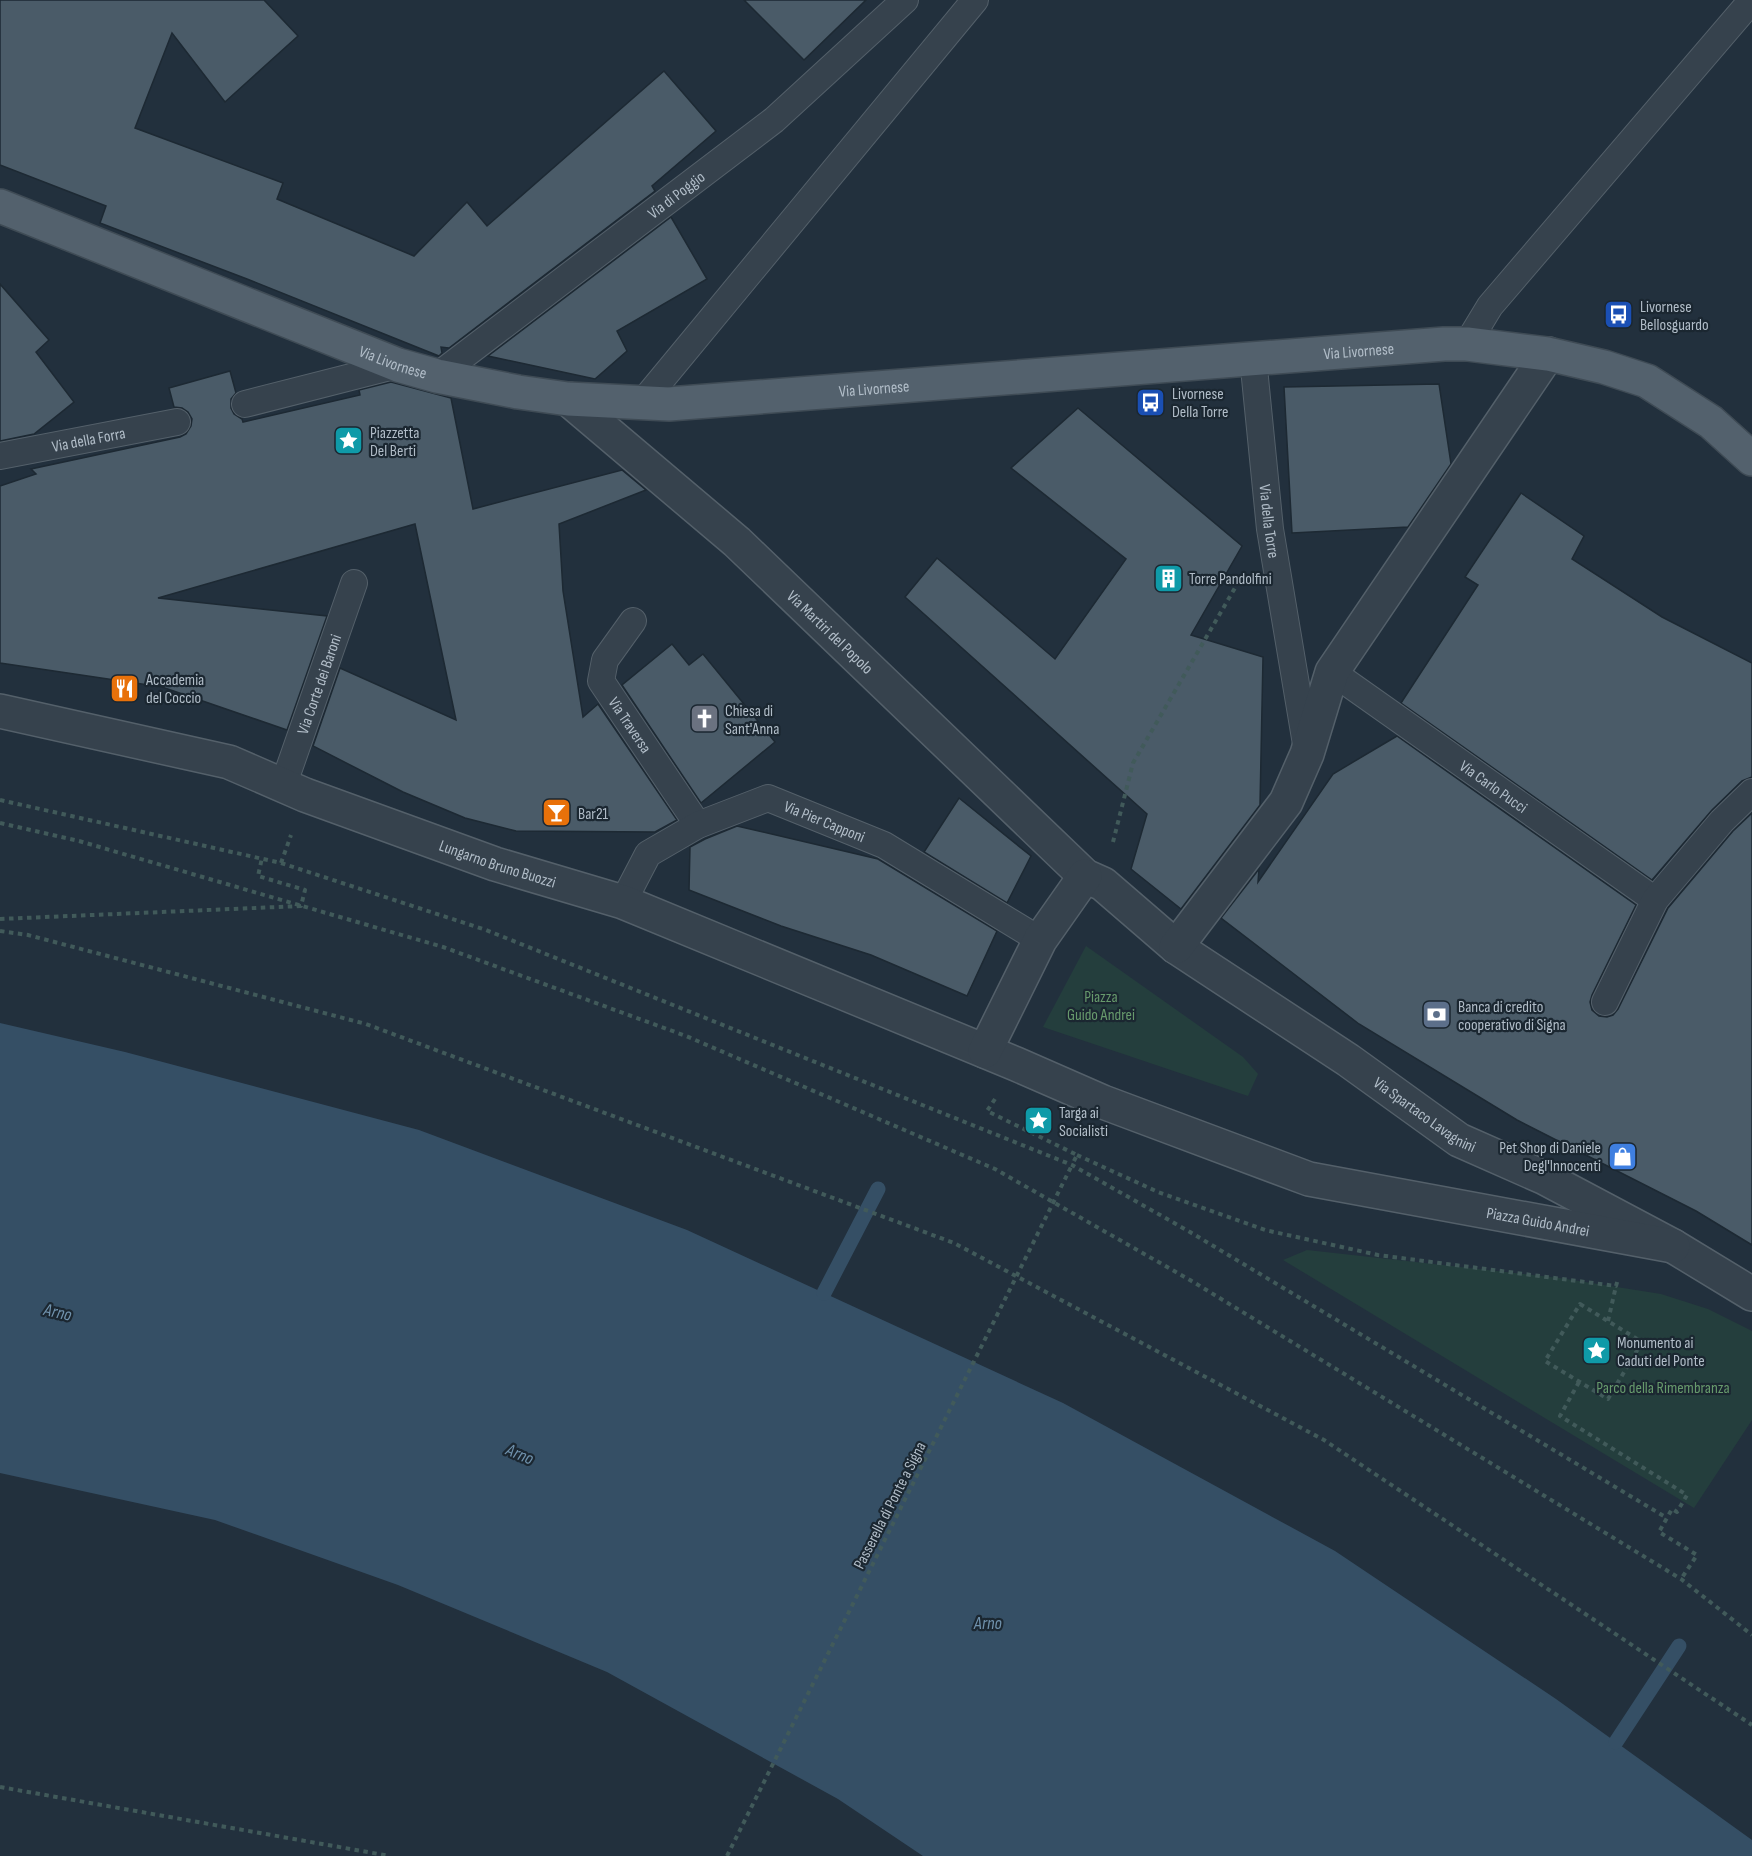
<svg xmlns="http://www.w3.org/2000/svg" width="1752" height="1856" viewBox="0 0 1752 1856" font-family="'Sofia Sans Condensed',sans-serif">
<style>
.green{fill:#243e3d}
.water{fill:#354f65}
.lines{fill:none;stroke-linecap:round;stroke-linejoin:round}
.stream{stroke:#354f65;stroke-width:15}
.building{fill:#4a5b68;stroke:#1d2933;stroke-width:1.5}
.lane-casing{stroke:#54606a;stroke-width:28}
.street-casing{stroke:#54606a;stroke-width:36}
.primary-casing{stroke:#3f4b55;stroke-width:36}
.path{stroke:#415a5a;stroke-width:4;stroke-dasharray:4.5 4.5;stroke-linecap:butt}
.lane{stroke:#36424d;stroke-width:26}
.street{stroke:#36424d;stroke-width:33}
.primary{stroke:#53616d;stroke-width:33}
.path-bridge{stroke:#415a5a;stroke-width:4;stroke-dasharray:4.5 4.5;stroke-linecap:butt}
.labels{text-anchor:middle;stroke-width:4.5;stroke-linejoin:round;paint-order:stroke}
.street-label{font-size:16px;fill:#b1bdc8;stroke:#1b2731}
.poi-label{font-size:16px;fill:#b1bdc8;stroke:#1b2731;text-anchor:start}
.park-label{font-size:16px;fill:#679a6c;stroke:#1b2731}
.water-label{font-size:18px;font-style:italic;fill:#7092ad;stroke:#1b2731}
</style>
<rect width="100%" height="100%" fill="#22303d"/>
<!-- green -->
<g class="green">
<polygon points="1086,946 1243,1057 1258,1074 1248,1096 1043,1027"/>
<polygon points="1307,1250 1560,1278 1661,1294 1708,1309 1752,1331 1752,1420 1694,1508 1283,1260"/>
</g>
<!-- water -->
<polygon class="water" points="0,1023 125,1052 419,1130 687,1230 1063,1403 1335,1551 1556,1699 1752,1840 1752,1856 923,1856 838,1799 607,1672 398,1585 215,1520 0,1473"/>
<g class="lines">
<!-- stream -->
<g class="stream">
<polyline points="824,1293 878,1189"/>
<polyline points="1616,1742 1679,1646"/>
</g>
</g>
<!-- building -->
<g class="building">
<polygon points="0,0 264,0 298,36 225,102 172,33 135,128 283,183 277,199 414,256 467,202 487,226 664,71 716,131 652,186 655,191 449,348 441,347 442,353 439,356 247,279 100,223 106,206 0,165"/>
<polygon points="744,0 866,0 804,60"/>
<polygon points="671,217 707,279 617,331 627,351 595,379 488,356"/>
<polygon points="0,284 49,340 36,352 74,402 34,434 0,441"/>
<polygon points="230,371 236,393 231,399 231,408 234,414 242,419 243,422 360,395 359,390 391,382 451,398 473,509 622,470 646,490 559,524 563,591 583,717 598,704 677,820 655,832 516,831 465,818 403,792 313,746 340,668 456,720 415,524 158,598 327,616 287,730 162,687 0,663 0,486 36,474 31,469 180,437 186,434 191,426 192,419 188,412 182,408 174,407 169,388"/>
<polygon points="1439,384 1451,464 1408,527 1292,533 1284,387"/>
<polygon points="1078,408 1242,546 1191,635 1263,657 1260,805 1181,909 1131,869 1147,814 905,597 937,558 1055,659 1126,559 1011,468"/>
<polygon points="1521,493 1584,536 1572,559 1662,617 1752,663 1752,777 1742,781 1712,810 1652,880 1401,703 1478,585 1465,577"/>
<polygon points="672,644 689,665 703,654 775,742 701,803 622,685"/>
<polygon points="1397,736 1636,905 1592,995 1590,1002 1592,1010 1599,1016 1607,1017 1613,1015 1618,1009 1668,908 1733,831 1752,813 1752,1245 1696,1211 1517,1120 1359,1024 1221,918 1259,869 1258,882 1333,774"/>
<polygon points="959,798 1031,856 1007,903 924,852"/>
<polygon points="737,826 878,859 997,931 967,996 871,955 781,926 689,890 690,847 705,839"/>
</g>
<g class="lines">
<defs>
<g id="lane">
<polyline points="1467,344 1490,306 1752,0"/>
<path id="s1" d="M1253,358l17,171 37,221"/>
<path id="s2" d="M437,376l337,-256 131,-120"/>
<polyline points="642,403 975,0"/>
<polyline points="245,404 398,365"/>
<path id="s3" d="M0,456l177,-34"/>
<path id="s4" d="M633,621l-28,39 -4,21 97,144"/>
<path id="s5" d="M1332,672l323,228"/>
<path id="s6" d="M283,786l71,-203"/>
<path id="s7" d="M623,902l25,-48 50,-29 70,-27 116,47 156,95"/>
<polyline points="1605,1002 1655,900 1722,821 1752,792"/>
</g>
<g id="street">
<path id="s8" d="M568,399l169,143 348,334 18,8 73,63 172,113 111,80 86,38 128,68 79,48"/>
<path id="s9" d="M0,711l229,51 76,33 190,69 128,38 393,162 87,38 206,77 364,67"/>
<polyline points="1176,947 1286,802 1307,754 1332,672 1548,354"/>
<polyline points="985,1051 1040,940 1085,876"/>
</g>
<g id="primary">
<path id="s10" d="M0,206l398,159 39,11 81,16 50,7 101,5 775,-60h23l81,10 56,13 43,14 64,41 41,37"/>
</g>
</defs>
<!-- lane casing -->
<use href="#lane" class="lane-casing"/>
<!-- street casing -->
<use href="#street" class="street-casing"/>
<!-- primary casing -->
<use href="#primary" class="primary-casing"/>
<!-- path -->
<g class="path">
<polyline points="0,800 281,863 486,930 1072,1165 1190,1232 1667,1518"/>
<polyline points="0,823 79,841 443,947 686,1036 995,1169 1190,1280 1681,1579 1752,1635"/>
<polyline points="1113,842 1133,763 1239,581"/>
<polyline points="281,863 291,835"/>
<polyline points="0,919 301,906 305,890 258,876 262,858"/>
<polyline points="0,931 28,935 366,1024 954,1243 1324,1440 1752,1725"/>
<polyline points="995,1099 987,1111 1077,1155 1072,1165"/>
<polyline points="1077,1155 1158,1192 1265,1230 1378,1255 1616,1286 1618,1279"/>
<polygon points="1580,1304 1642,1342 1608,1399 1545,1361"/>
<polyline points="1608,1321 1616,1286"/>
<polyline points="1579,1382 1560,1416 1687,1495 1677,1512 1672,1509 1659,1532 1697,1555 1681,1579"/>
<polyline points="0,1787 390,1856"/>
</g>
<!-- lane -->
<use href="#lane" class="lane"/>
<!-- street -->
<use href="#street" class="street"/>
<!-- primary -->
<use href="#primary" class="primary"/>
<!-- path-bridge -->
<polyline class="path-bridge" points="727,1856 1072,1165"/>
</g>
<!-- icons -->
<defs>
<symbol id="bus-square" viewBox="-11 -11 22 22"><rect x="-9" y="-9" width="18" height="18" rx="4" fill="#1a4fb4" stroke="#1b2731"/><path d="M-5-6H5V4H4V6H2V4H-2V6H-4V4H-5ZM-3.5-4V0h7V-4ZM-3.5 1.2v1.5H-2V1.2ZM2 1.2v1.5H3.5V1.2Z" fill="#fff"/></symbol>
<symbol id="sight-square" viewBox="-11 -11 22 22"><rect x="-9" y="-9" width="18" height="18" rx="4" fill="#0f9aa8" stroke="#1b2731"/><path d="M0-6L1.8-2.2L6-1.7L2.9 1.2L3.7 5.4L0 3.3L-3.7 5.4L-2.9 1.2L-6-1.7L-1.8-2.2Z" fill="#fff"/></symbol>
<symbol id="building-square" viewBox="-11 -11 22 22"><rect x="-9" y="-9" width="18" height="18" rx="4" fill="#0f9aa8" stroke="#1b2731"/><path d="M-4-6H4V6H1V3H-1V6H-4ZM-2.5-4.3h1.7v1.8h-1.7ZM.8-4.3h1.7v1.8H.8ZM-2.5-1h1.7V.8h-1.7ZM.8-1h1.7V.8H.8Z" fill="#fff"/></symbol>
<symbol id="restaurant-square" viewBox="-11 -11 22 22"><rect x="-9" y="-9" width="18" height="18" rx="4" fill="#e8710a" stroke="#1b2731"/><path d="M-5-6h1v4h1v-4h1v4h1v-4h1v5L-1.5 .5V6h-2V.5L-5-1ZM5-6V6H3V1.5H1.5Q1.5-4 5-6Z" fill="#fff"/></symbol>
<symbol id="church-square" viewBox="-11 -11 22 22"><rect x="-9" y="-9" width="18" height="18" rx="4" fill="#6b7280" stroke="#1b2731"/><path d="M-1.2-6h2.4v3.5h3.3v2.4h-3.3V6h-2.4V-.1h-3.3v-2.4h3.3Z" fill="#fff"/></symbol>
<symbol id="bar-square" viewBox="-11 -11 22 22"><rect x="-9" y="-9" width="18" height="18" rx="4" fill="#e8710a" stroke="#1b2731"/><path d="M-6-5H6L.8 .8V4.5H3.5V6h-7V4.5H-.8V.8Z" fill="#fff"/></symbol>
<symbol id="bank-square" viewBox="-11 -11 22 22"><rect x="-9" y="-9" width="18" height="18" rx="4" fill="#5c6f8a" stroke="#1b2731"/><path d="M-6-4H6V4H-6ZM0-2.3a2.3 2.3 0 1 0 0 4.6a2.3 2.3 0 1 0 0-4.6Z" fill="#fff"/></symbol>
<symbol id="shop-square" viewBox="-11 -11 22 22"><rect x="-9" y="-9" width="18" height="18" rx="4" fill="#3f7fe0" stroke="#1b2731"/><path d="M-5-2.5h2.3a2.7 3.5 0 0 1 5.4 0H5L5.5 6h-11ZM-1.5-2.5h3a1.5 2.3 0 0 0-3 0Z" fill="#fff"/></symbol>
</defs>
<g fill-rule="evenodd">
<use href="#bus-square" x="1602" y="298" width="33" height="33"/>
<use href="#bus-square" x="1134" y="386" width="33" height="33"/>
<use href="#sight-square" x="332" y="424" width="33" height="33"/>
<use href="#building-square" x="1152" y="562" width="33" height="33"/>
<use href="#restaurant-square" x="108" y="672" width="33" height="33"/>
<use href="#church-square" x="688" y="702" width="33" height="33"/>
<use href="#bar-square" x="540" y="796" width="33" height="33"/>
<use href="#bank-square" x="1420" y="998" width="33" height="33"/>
<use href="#sight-square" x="1022" y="1104" width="33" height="33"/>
<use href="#shop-square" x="1606" y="1140" width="33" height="33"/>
<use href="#sight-square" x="1580" y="1334" width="33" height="33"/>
</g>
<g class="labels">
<!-- street labels -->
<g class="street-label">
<text dy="6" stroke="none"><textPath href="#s2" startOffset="300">Via di Poggio</textPath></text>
<text dy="6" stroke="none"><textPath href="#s10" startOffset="1395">Via Livornese</textPath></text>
<text dy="6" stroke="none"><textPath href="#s10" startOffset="423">Via Livornese</textPath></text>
<text dy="6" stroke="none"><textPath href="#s10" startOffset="909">Via Livornese</textPath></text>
<text dy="6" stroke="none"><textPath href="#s3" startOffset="90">Via della Forra</textPath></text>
<text dy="6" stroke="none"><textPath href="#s1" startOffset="164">Via della Torre</textPath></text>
<text dy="6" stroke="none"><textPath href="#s8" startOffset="351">Via Martiri del Popolo</textPath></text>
<text dy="6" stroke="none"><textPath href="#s6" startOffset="108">Via Corte dei Baroni</textPath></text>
<text dy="6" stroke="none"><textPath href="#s4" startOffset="122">Via Traversa</textPath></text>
<text dy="6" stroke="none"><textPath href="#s5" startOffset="198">Via Carlo Pucci</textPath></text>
<text dy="6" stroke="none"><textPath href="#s7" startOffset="248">Via Pier Capponi</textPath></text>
<text dy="6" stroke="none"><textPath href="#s9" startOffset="522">Lungarno Bruno Buozzi</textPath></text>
<text dy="6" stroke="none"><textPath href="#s8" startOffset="1120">Via Spartaco Lavagnini</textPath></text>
<text dy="6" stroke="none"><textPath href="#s9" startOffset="1626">Piazza Guido Andrei</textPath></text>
<text transform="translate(889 1505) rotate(-63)" y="6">Passerella di Ponte a Signa</text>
</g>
<!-- poi labels -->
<g class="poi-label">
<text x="1640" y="312">Livornese<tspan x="1640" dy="18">Bellosguardo</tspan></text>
<text x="1172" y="399">Livornese<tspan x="1172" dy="18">Della Torre</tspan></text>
<text x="370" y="438">Piazzetta<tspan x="370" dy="18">Del Berti</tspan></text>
<text x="1189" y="584">Torre Pandolfini</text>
<text x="146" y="685">Accademia<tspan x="146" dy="18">del Coccio</tspan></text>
<text x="725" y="716">Chiesa di<tspan x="725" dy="18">Sant'Anna</tspan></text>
<text x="578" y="819">Bar21</text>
<text x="1458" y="1012">Banca di credito<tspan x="1458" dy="18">cooperativo di Signa</tspan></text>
<text x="1059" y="1118">Targa ai<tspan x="1059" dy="18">Socialisti</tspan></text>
<text x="1601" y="1153" text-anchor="end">Pet Shop di Daniele<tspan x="1601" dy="18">Degl'Innocenti</tspan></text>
<text x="1617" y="1348">Monumento ai<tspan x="1617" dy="18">Caduti del Ponte</tspan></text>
</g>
<!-- park labels -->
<g class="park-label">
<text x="1101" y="1002">Piazza<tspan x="1101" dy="18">Guido Andrei</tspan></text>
<text x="1663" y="1393">Parco della Rimembranza</text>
</g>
<!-- water labels -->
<g class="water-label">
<text transform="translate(58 1312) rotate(13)" y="6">Arno</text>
<text transform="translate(520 1454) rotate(23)" y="6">Arno</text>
<text x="988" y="1629">Arno</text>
</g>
</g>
</svg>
